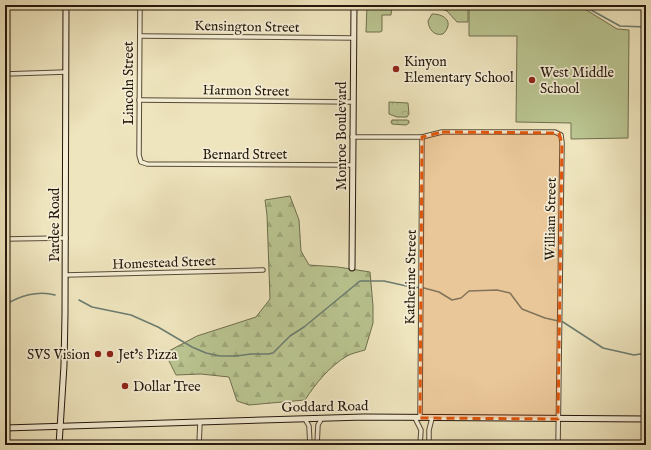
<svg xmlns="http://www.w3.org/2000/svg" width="651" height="450" viewBox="0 0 651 450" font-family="'IM FELL English',serif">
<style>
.green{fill:#b9c490;stroke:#6f6e4e}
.forest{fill:url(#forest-firs);stroke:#6f6e4e}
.park{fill:url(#park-crowns);stroke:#6f6e4e}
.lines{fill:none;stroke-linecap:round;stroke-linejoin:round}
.stream{stroke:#6b7c70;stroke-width:1.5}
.street-casing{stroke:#574b39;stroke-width:5.5}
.secondary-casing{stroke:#25180d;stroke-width:7}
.street{stroke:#f4edd4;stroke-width:3.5}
.secondary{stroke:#f4edd4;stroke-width:5}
.marked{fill:#de560c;fill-opacity:0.2;stroke:#de560c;stroke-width:3;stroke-dasharray:8 5;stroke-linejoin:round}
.poi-dot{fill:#8f2418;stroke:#f4edd4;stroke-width:1.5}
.labels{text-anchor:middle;stroke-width:3.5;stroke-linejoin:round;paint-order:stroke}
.street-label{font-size:14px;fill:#25180d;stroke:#f4edd4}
.poi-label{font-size:14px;fill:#25180d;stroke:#f4edd4;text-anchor:start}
</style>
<defs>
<pattern id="forest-firs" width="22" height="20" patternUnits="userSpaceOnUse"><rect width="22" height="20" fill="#b9c490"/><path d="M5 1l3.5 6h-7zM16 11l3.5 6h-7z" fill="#9fa87b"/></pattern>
<pattern id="park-crowns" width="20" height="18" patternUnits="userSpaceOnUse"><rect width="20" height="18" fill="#b9c490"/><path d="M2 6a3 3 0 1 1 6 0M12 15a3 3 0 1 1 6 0" fill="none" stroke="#9fa87b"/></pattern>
</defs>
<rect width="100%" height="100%" fill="#eee4bd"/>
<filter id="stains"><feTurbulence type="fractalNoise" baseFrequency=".005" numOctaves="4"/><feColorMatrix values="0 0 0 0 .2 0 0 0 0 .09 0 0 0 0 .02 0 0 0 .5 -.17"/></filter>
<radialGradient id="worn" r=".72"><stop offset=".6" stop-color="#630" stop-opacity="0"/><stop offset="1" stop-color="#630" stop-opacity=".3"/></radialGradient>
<!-- green -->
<g class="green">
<polygon points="367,5 396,5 392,5 391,15 382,15 382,31 380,32 366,32"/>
<polygon points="426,5 468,5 468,22 457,22 447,11 439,8 427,7"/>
<polygon points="469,5 580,6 617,29 629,30 628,138 571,139 571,123 516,122 517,36 469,36"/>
<path d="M432,14c14,0 22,9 11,20 -9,2 -14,-4 -15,-13z"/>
</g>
<!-- forest -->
<path class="forest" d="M290,196l9,24 2,31 8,14 29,2 32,5 3,34v17l-8,27c-6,2 -13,3 -18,6 -18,11 -31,27 -42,44l-56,5 -12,-4 -8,-24 -28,-3 -25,1 -11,-22 32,-17 59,-19 14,-18 -3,-84 -2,-15z"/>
<!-- park -->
<g class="park">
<polygon points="389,102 408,103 409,114 407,117 397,117 389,114"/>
<polygon points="392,120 407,120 409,121 409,123 406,125 392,124 391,122"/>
</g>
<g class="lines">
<!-- stream -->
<g class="stream">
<polyline points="582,5 620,26 646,27"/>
<polyline points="79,300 92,307 131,315 158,327 192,347 206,353 220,356 236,356 251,354 268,354 273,353 290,336 304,327 360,281 384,281 411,287 424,288 439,292 452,300 461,298 469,291 497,290 510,293 522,309 545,318 563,322 603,348 634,355 646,353"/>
<path d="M5,305c14,-9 33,-15 50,-10"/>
</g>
<defs>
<g id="street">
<polyline points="140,5 139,155 141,162 147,164 352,165"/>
<polyline points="140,36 353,38"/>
<polyline points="5,74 66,72"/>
<polyline points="139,100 353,102"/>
<polyline points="352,137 422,137 442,132 555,132 561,135 562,143 558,445"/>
<polyline points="5,239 66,238"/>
<polyline points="66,275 263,270"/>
<polyline points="415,418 421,430 420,445"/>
<polyline points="420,418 422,137"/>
<polyline points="305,419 309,426 310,445"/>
<polyline points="199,445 200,422"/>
<polyline points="317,445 318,425 322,418"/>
<polyline points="429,445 429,430 432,418"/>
</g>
<g id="secondary">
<polyline points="352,268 354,5"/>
<polyline points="5,428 364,417 646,419"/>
<polyline points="59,445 64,365 65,314 66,5"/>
</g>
</defs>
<!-- street casing -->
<use href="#street" class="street-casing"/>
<!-- secondary casing -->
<use href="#secondary" class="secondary-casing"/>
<!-- street -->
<use href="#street" class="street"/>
<!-- secondary -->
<use href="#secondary" class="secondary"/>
</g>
<!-- marked area -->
<path class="marked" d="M442,132l117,1 3,10 -4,276 -138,-1 2,-281z"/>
<!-- markers -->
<g class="poi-dot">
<circle cx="396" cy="69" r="4"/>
<circle cx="532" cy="80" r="4"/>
<circle cx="98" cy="354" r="4"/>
<circle cx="110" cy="354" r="4"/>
<circle cx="125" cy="386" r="4"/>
</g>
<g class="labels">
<!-- street labels -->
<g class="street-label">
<text transform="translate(247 26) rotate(1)" y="5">Kensington Street</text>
<text transform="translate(128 83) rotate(-90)" y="5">Lincoln Street</text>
<text transform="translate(246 90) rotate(1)" y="5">Harmon Street</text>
<text transform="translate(341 136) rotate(-90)" y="5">Monroe Boulevard</text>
<text x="245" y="159">Bernard Street</text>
<text transform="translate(550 219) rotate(-89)" y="5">William Street</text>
<text transform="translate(54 225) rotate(-90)" y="5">Pardee Road</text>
<text transform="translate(164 262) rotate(-2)" y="5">Homestead Street</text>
<text transform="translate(410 277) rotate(-89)" y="5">Katherine Street</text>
<text transform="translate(325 406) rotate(-1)" y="5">Goddard Road</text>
</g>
<!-- poi labels -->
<g class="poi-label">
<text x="404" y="66">Kinyon<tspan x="404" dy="16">Elementary School</tspan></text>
<text x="540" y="77">West Middle<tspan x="540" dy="16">School</tspan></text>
<text x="90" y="359" text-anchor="end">SVS Vision</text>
<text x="118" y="359">Jet's Pizza</text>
<text x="133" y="391">Dollar Tree</text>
</g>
</g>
<!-- margin -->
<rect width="651" height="450" fill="none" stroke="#eee4bd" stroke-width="20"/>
<rect x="6" y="6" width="639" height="438" fill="none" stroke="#25180d" stroke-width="2"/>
<rect x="10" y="10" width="631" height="430" fill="none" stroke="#25180d"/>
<rect width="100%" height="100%" filter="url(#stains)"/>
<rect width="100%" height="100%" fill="url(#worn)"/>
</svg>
